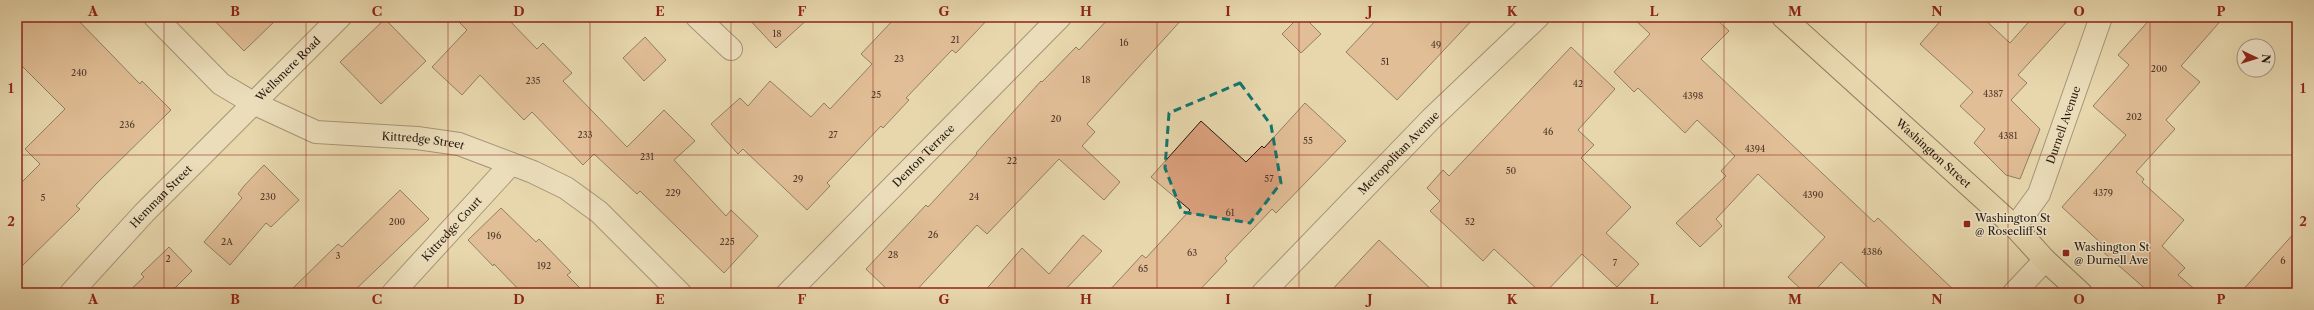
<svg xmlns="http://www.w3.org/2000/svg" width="2314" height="310" viewBox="0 0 2314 310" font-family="'Libre Caslon Text',serif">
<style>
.building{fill:#d9a07b;stroke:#23170f}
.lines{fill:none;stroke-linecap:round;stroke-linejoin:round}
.minor-casing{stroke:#544736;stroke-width:24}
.major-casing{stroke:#23170f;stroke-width:24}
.minor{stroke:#f0e5ca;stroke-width:22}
.major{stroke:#e8d7ad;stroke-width:22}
.marked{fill:none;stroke:#0f766e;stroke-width:3;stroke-dasharray:8 5;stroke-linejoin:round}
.grid{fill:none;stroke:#8f2418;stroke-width:1;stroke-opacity:0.55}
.poi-dot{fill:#8f2418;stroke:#f0e5ca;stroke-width:1.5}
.labels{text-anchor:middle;stroke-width:3;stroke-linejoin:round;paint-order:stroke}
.number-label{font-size:9px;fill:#50392a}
.street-label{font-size:11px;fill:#23170f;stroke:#f0e5ca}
.poi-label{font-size:11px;fill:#23170f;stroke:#f0e5ca;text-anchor:start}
.neatline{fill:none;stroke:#8f2418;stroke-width:1.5}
.grid-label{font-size:13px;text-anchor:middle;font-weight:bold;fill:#8f2418}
</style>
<rect width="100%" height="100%" fill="#e8d7ad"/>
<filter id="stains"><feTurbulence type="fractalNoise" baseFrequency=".005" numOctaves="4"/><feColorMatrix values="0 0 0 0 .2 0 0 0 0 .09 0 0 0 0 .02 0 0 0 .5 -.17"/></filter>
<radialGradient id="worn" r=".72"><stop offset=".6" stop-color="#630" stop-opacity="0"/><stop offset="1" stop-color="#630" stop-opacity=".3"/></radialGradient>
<!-- building -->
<g class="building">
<polygon points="17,17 75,17 140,84 142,81 171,110 96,184 76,206 80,209 17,271 17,187 40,164 25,149 65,109 17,61"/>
<polygon points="211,17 279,17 244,51"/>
<polygon points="454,17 506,17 537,49 543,43 572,73 563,81 627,147 664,110 695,141 674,160 726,216 731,210 758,236 724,273 640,191 637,194 594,154 583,165 532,112 524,120 480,75 462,95 432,67 467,30"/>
<polygon points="747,17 810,17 776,48"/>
<polygon points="896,17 990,17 956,53 952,50 906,98 909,100 883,128 881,126 827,183 830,186 807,210 743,149 738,154 711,124 740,98 748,106 770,81 811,117 824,103 830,109 872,64 861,54"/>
<polygon points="1110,17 1184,17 1087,124 1095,132 1082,146 1120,182 1104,200 1059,159 987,234 977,225 914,293 891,293 866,269 926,205 928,207 977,154 976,153 1041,81 1042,82 1076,47 1079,50"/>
<polygon points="1299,17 1304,17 1321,34 1301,53 1282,34"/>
<polygon points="1379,17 1475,17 1397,100 1346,52"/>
<polygon points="1632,17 1714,17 1729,31 1701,59 1874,222 1878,218 1957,293 1874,293 1841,262 1813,293 1805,293 1788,277 1825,237 1758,174 1716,219 1722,226 1700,247 1676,223 1726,176 1721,171 1735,156 1697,120 1685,133 1638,88 1634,92 1614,72 1650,34"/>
<polygon points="1944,17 1982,17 2010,43 2033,17 2071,17 2018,75 2027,83 2011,100 2040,129 2020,179 2006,175 1974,143 1985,129 1960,106 1973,92 1920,44"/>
<polygon points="2152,17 2224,17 2181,66 2200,82 2166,120 2175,129 2136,172 2144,179 2142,182 2184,220 2162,246 2185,268 2178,275 2199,293 2150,293 2101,250 2104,246 2062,207 2126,135 2093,106 2129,65 2118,55"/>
<polygon points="385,19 426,61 381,104 340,62"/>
<polygon points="645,37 666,60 644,81 623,58"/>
<polygon points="1571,47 1615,89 1578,130 1594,145 1581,158 1631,207 1606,233 1639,264 1617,287 1582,254 1545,293 1541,293 1494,249 1483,261 1430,211 1440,201 1427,188 1443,170 1449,176"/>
<polygon points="1305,103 1346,141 1276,213 1272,209 1225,258 1227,261 1197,293 1107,293 1142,255 1146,258 1190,210 1151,177 1201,121 1246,162 1262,146 1264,148"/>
<polygon points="264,165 299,200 271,227 266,223 230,265 204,242 242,198 238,194 244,186"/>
<polygon points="400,190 429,219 352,293 288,293 338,244 342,247"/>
<polygon points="501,208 536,242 539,239 571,272 567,275 585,293 522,293 494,264 493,266 468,240"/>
<polygon points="2297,230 2297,293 2240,293"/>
<polygon points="1083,235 1102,251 1065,290 1068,293 983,293 1022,248 1049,274"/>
<polygon points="1379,240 1435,293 1329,293"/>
<polygon points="169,247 192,271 170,293 127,293 144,277 141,274"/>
</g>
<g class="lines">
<defs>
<g id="minor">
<path id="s1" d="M155,17l66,67 32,19 63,29 101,6 42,6 74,28 33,16 33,24 81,81"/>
<polyline points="697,17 731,49"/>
<path id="s2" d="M2015,227l24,-33 62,-177"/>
<path id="s3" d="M71,293l73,-80 196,-196"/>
<path id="s4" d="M393,293l118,-129"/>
<path id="s5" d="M788,293l272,-276"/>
<path id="s6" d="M1263,293l168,-174 107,-102"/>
<polyline points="2014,293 2045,260"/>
</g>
<g id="major">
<path id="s7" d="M1783,17l232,210 30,33 36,33"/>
</g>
</defs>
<!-- minor casing -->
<use href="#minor" class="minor-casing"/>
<!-- major casing -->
<use href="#major" class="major-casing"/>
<!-- minor -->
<use href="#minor" class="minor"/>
<!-- major -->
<use href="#major" class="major"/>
</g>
<!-- marked area -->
<path d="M0 0H2314V310H0ZM1240,83l31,42 10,58 -31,40 -68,-11 -17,-44 4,-55z" fill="#e8d7ad" fill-opacity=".55" fill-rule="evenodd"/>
<path class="marked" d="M1240,83l31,42 10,58 -31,40 -68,-11 -17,-44 4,-55z"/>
<!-- grid -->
<path class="grid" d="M164,17v276M306,17v276M448,17v276M590,17v276M731,17v276M873,17v276M1015,17v276M1157,17v276M1299,17v276M1441,17v276M1583,17v276M1724,17v276M1866,17v276M2008,17v276M2150,17v276M17,155h2280"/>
<!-- markers -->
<g class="poi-dot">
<rect x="1963" y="220" width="8" height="8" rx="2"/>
<rect x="2062" y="249" width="8" height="8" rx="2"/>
</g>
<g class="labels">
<!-- number labels -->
<g class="number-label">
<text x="777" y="37">18</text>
<text x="955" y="43">21</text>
<text x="1124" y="46">16</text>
<text x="1436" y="48">49</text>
<text x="899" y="62">23</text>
<text x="1385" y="65">51</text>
<text x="2159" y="72">200</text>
<text x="79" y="76">240</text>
<text x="1086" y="83">18</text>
<text x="533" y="84">235</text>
<text x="1578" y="87">42</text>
<text x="1993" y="97">4387</text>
<text x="876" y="98">25</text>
<text x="1693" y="99">4398</text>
<text x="2134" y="120">202</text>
<text x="1056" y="122">20</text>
<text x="127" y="128">236</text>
<text x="1548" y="135">46</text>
<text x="585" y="138">233</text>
<text x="833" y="138">27</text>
<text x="2008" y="139">4381</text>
<text x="1308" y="144">55</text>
<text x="1755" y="152">4394</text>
<text x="647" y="160">231</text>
<text x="1012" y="164">22</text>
<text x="1511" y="174">50</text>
<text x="798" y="182">29</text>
<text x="1269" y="182">57</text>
<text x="673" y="196">229</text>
<text x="2103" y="196">4379</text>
<text x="1813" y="198">4390</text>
<text x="268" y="200">230</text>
<text x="974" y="200">24</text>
<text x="43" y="201">5</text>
<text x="1230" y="216">61</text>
<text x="397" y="225">200</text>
<text x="1470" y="225">52</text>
<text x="933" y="238">26</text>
<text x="494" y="239">196</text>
<text x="227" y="245">2A</text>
<text x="727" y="245">225</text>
<text x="1872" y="255">4386</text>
<text x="1192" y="256">63</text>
<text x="893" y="258">28</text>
<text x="338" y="259">3</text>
<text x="168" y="262">2</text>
<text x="2283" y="264">6</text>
<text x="1615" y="266">7</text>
<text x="544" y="269">192</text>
<text x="1143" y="272">65</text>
</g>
<!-- street labels -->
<g class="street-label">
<text dy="4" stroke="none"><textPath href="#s3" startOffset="312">Wellsmere Road</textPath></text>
<text dy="4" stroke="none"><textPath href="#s2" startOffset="114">Durnell Avenue</textPath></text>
<text dy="4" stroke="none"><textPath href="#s1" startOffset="308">Kittredge Street</textPath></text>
<text dy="4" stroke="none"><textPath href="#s6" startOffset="195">Metropolitan Avenue</textPath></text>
<text dy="4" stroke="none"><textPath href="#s7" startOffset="203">Washington Street</textPath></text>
<text dy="4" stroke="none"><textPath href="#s5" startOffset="193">Denton Terrace</textPath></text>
<text dy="4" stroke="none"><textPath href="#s3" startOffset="132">Hemman Street</textPath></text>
<text dy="4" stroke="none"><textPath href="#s4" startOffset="87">Kittredge Court</textPath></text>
</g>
<!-- poi labels -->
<g class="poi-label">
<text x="1975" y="222">Washington St<tspan x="1975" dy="13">@ Rosecliff St</tspan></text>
<text x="2074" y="251">Washington St<tspan x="2074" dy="13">@ Durnell Ave</tspan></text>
</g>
</g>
<!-- margin -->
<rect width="2314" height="310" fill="none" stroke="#e8d7ad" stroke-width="44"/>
<!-- north arrow -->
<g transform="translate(2256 58) rotate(94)"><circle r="19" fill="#f0e5ca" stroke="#9e937f"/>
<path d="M0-3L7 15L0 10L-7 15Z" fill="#8f2418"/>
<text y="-6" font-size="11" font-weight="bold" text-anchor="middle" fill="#23170f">N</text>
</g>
<rect x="22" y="22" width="2270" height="266" class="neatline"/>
<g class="grid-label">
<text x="93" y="16">A</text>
<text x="235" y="16">B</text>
<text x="377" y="16">C</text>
<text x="519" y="16">D</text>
<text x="660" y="16">E</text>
<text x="802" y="16">F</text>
<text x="944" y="16">G</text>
<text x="1086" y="16">H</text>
<text x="1228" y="16">I</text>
<text x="1370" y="16">J</text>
<text x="1512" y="16">K</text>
<text x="1654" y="16">L</text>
<text x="1795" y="16">M</text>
<text x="1937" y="16">N</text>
<text x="2079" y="16">O</text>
<text x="2221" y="16">P</text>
<text x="11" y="93">1</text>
<text x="2303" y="93">1</text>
<text x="11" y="226">2</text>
<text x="2303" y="226">2</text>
<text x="93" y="304">A</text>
<text x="235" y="304">B</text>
<text x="377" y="304">C</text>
<text x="519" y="304">D</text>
<text x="660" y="304">E</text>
<text x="802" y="304">F</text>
<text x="944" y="304">G</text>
<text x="1086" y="304">H</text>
<text x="1228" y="304">I</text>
<text x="1370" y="304">J</text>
<text x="1512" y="304">K</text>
<text x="1654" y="304">L</text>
<text x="1795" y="304">M</text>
<text x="1937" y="304">N</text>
<text x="2079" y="304">O</text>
<text x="2221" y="304">P</text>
</g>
<rect width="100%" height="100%" filter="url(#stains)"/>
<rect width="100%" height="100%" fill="url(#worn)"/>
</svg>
